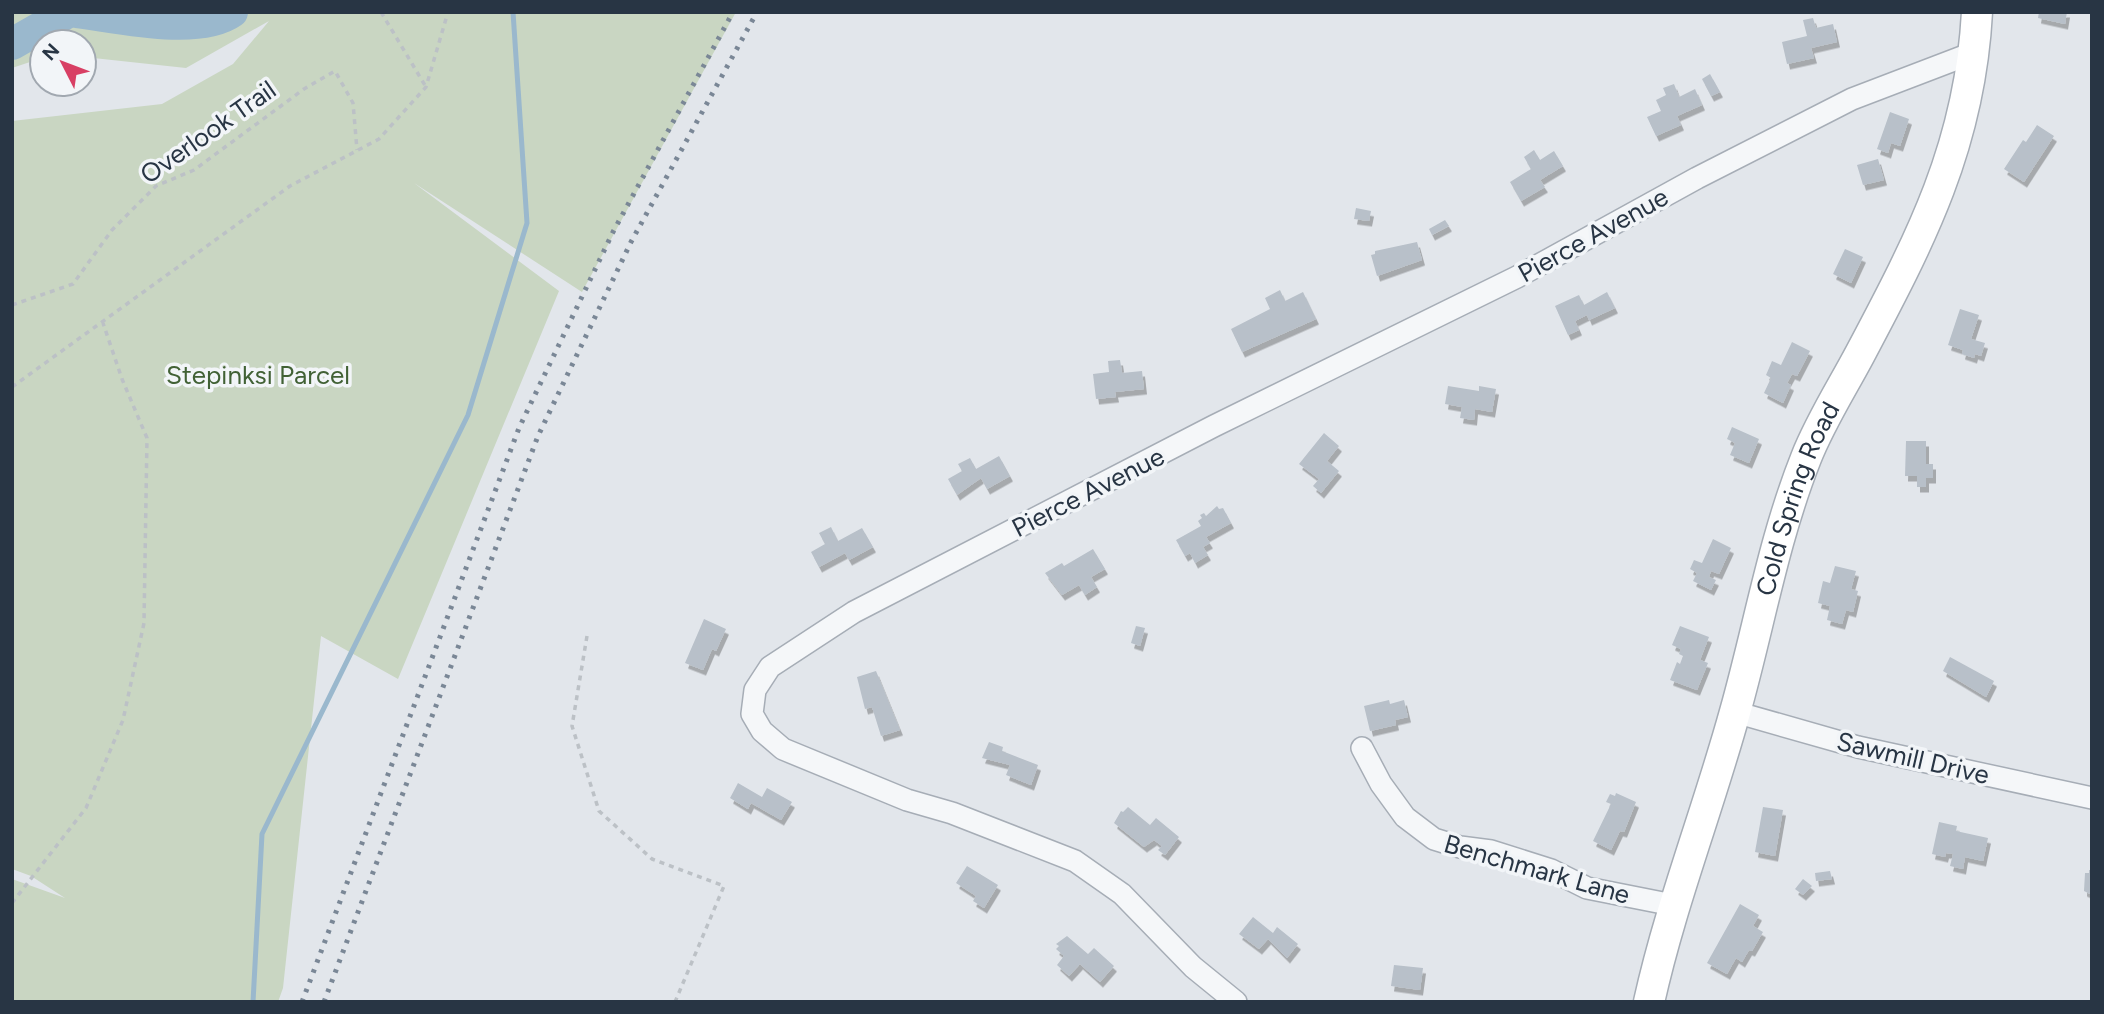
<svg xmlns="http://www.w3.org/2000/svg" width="2104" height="1014" viewBox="0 0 2104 1014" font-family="Figtree,sans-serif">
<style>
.green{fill:#c9d6c2}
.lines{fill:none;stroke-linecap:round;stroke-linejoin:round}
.stream{stroke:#9ab8cd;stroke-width:5}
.river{stroke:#9ab8cd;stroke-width:32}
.building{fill:#b8c0c9;filter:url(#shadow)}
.street-casing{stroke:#a6adb6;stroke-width:24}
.secondary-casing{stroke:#a6adb6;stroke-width:33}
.path{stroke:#bcc1c6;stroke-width:3.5;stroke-dasharray:5 5;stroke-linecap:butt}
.street{stroke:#f5f7f9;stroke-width:21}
.secondary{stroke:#fff;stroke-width:30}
.rail{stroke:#7a8796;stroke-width:5;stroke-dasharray:3.5 7;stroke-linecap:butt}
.labels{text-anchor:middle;stroke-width:7;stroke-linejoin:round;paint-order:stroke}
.street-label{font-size:26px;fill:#283544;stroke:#f2f5f8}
.park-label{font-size:26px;fill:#416135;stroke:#f2f5f8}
</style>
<defs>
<filter id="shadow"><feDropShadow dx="3" dy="5.5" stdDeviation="0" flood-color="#0004"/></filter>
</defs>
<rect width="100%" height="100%" fill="#e2e6eb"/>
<!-- green -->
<polygon class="green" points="12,12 736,12 582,292 414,183 559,291 398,679 321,636 283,988 278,1002 12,1002 12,879 65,898 31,876 12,869 12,121 162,104 233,64 269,21 186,68 84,57 84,42 42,42 42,58 12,68"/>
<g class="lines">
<!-- stream -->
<polyline class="stream" points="253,1002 262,834 468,415 527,223 513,12"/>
<!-- river -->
<g class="river">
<path d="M77,12c40,5 121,24 155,0"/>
<polyline points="12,44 68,12"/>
</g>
</g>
<!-- building -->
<g class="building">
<polygon points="2039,12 2067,12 2065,24 2038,18"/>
<polygon points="1813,18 1816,28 1833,24 1837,42 1811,48 1814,58 1787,64 1782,42 1807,36 1803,20"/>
<polygon points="1710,74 1720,92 1711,96 1702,79"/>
<polygon points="1674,84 1679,97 1695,89 1702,105 1677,116 1681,125 1656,136 1647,117 1661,111 1656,100 1666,95 1663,88"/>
<polygon points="1890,112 1909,119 1900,146 1891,143 1888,153 1877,149"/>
<polygon points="2037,125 2054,136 2024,182 2004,169 2023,140 2026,142"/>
<polygon points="1534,150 1540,160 1554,151 1563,166 1540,180 1545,187 1521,201 1510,182 1531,169 1524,157"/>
<polygon points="1878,159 1884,180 1863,185 1857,165"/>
<polygon points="1356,208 1371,211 1369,221 1354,219"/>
<polygon points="1445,220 1449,226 1432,235 1429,229"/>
<polygon points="1417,242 1422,260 1377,276 1371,255 1375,254 1375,251"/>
<polygon points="1845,249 1863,257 1851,283 1833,274"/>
<polygon points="1280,290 1285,301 1303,292 1316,319 1242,352 1231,329 1270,309 1265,298"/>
<polygon points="1607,292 1615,308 1589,320 1587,315 1575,321 1579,330 1568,335 1555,306 1579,295 1584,305"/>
<polygon points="1960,309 1979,315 1971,339 1985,343 1981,356 1975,354 1974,358 1962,354 1963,350 1948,345"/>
<polygon points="1792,342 1810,351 1797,376 1792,374 1787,383 1791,385 1783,403 1764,393 1771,378 1766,375 1772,361 1781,365"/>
<polygon points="1120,360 1122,373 1142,371 1144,389 1115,392 1116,397 1096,399 1093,374 1109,372 1108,361"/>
<polygon points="1448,386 1479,391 1479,386 1496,389 1492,412 1475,409 1474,420 1460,418 1462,407 1445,404"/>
<polygon points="1732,427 1759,439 1749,463 1730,455 1735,443 1727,439"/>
<polygon points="1324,433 1339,446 1327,461 1339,471 1321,493 1313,486 1319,479 1299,464"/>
<polygon points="1906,441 1926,441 1926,464 1933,464 1933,478 1926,478 1926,487 1917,487 1917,476 1905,476"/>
<polygon points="999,456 1010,476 987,489 981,478 957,495 948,479 962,471 958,464 970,458 976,469"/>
<polygon points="1217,506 1219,509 1223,508 1231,523 1206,537 1210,543 1203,547 1208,555 1195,563 1190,553 1185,556 1176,540 1201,526 1198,521 1202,518 1200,515 1204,513 1206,516"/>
<polygon points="831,527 838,541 862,528 873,547 849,560 845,553 819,567 811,552 825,544 819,533"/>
<polygon points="1713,539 1731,548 1719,574 1711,571 1709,577 1716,580 1711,590 1693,581 1697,573 1690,569 1694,560 1702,563"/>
<polygon points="1093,549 1105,569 1091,577 1097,587 1085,595 1079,585 1062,595 1045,573 1062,563 1064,566"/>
<polygon points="1835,566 1856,571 1851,589 1858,591 1853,612 1846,610 1842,624 1827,620 1830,606 1818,603 1823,581 1830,583"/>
<polygon points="704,619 726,629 716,651 712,649 703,670 685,663"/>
<polygon points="1136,626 1145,628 1140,646 1131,643"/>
<polygon points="1680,626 1709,637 1700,660 1708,663 1697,690 1670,680 1677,662 1680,664 1683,656 1679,654 1681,649 1672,645"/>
<polygon points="1950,657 1994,681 1986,697 1943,671"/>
<polygon points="876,671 900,730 881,736 872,707 865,709 857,677"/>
<polygon points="1389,700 1390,704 1404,700 1408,717 1395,720 1396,725 1370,731 1364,706"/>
<polygon points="989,742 1003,747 1002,751 1038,765 1031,785 1006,775 1010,765 982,758"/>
<polygon points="738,783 762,797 767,788 792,802 781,820 751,803 748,809 730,798"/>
<polygon points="1616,793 1636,802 1624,832 1620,831 1611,850 1593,841 1611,804 1606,802 1610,794 1615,796"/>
<polygon points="1128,807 1150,825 1156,818 1179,837 1165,855 1158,850 1162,846 1154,840 1144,847 1114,823 1121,811 1123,812"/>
<polygon points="1763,807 1783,810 1775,856 1755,852"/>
<polygon points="1939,822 1957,826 1956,831 1988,838 1983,861 1965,857 1963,869 1950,866 1953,854 1946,853 1945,857 1932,854"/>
<polygon points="967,866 998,885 984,908 973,901 976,896 956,883"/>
<polygon points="2089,870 2092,870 2092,895 2084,891 2085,873 2089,873"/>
<polygon points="1830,871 1832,879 1816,881 1815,873"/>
<polygon points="1803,879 1812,886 1803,895 1795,889"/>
<polygon points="1740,904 1759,915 1753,926 1763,932 1752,951 1749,950 1742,962 1736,958 1727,974 1707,963"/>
<polygon points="1253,917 1273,933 1277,927 1298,944 1287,958 1268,939 1259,949 1239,934"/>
<polygon points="1067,936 1088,954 1094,948 1114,966 1100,982 1080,964 1069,976 1057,965 1064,956 1056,949 1059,946 1056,944"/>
<polygon points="1394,965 1423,968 1420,990 1391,986"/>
</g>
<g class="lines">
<defs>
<g id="street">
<polyline points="1735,712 1858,747 2092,798"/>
<polyline points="1362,748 1381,784 1405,817 1434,839 1460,847 1491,851 1551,870 1587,888 1673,905"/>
<polyline points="1236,1002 1193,967 1122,894 1075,861 952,813 907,800 783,749 762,731 752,714 755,690 770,667 854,612 1214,426 1517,277 1697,178 1852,99 1975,52"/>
</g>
<g id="secondary">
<path id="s1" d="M1649,1002c22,-99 59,-192 86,-290 24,-85 38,-171 71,-254 14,-36 36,-70 54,-104 61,-115 110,-209 117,-342"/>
</g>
</defs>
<!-- street casing -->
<use href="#street" class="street-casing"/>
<!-- secondary casing -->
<use href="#secondary" class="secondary-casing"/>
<!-- path -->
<g class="path">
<polyline points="381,12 426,87"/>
<polyline points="12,305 73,284 112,230 156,186 194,170 304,89 335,71 353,103 357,150"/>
<polyline points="12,387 290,186 379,139 426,87 448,12"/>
<polyline points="587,636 572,726 599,811 652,859 724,886 675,1002"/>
<polyline points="12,903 86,808 123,720 144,623 147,438 122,379 103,323"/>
</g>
<!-- street -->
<use href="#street" class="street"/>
<!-- secondary -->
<use href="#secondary" class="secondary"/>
<!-- rail -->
<g class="rail">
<polyline points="302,1002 519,428 613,232 733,12"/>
<polyline points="324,1002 538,436 631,242 757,12"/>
</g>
</g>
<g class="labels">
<!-- street labels -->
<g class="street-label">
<text transform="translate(208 132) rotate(-35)" y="9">Overlook Trail</text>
<text transform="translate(1593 235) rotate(-29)" y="9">Pierce Avenue</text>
<text transform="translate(1088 492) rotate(-27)" y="9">Pierce Avenue</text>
<text dy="9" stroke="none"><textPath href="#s1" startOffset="525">Cold Spring Road</textPath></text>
<text transform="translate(1913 758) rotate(13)" y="9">Sawmill Drive</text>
<text transform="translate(1537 869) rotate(16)" y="9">Benchmark Lane</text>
</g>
<!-- park labels -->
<g class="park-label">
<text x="258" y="384">Stepinksi Parcel</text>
</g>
</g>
<!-- border -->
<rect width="2104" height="1014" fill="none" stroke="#283544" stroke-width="28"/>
<!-- north arrow -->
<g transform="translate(63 63) rotate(312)"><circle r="33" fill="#f2f5f8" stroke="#a1a8b0" stroke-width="2"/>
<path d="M0-5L12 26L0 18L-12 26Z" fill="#d83f64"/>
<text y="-10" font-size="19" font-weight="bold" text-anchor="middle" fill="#283544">N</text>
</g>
</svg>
